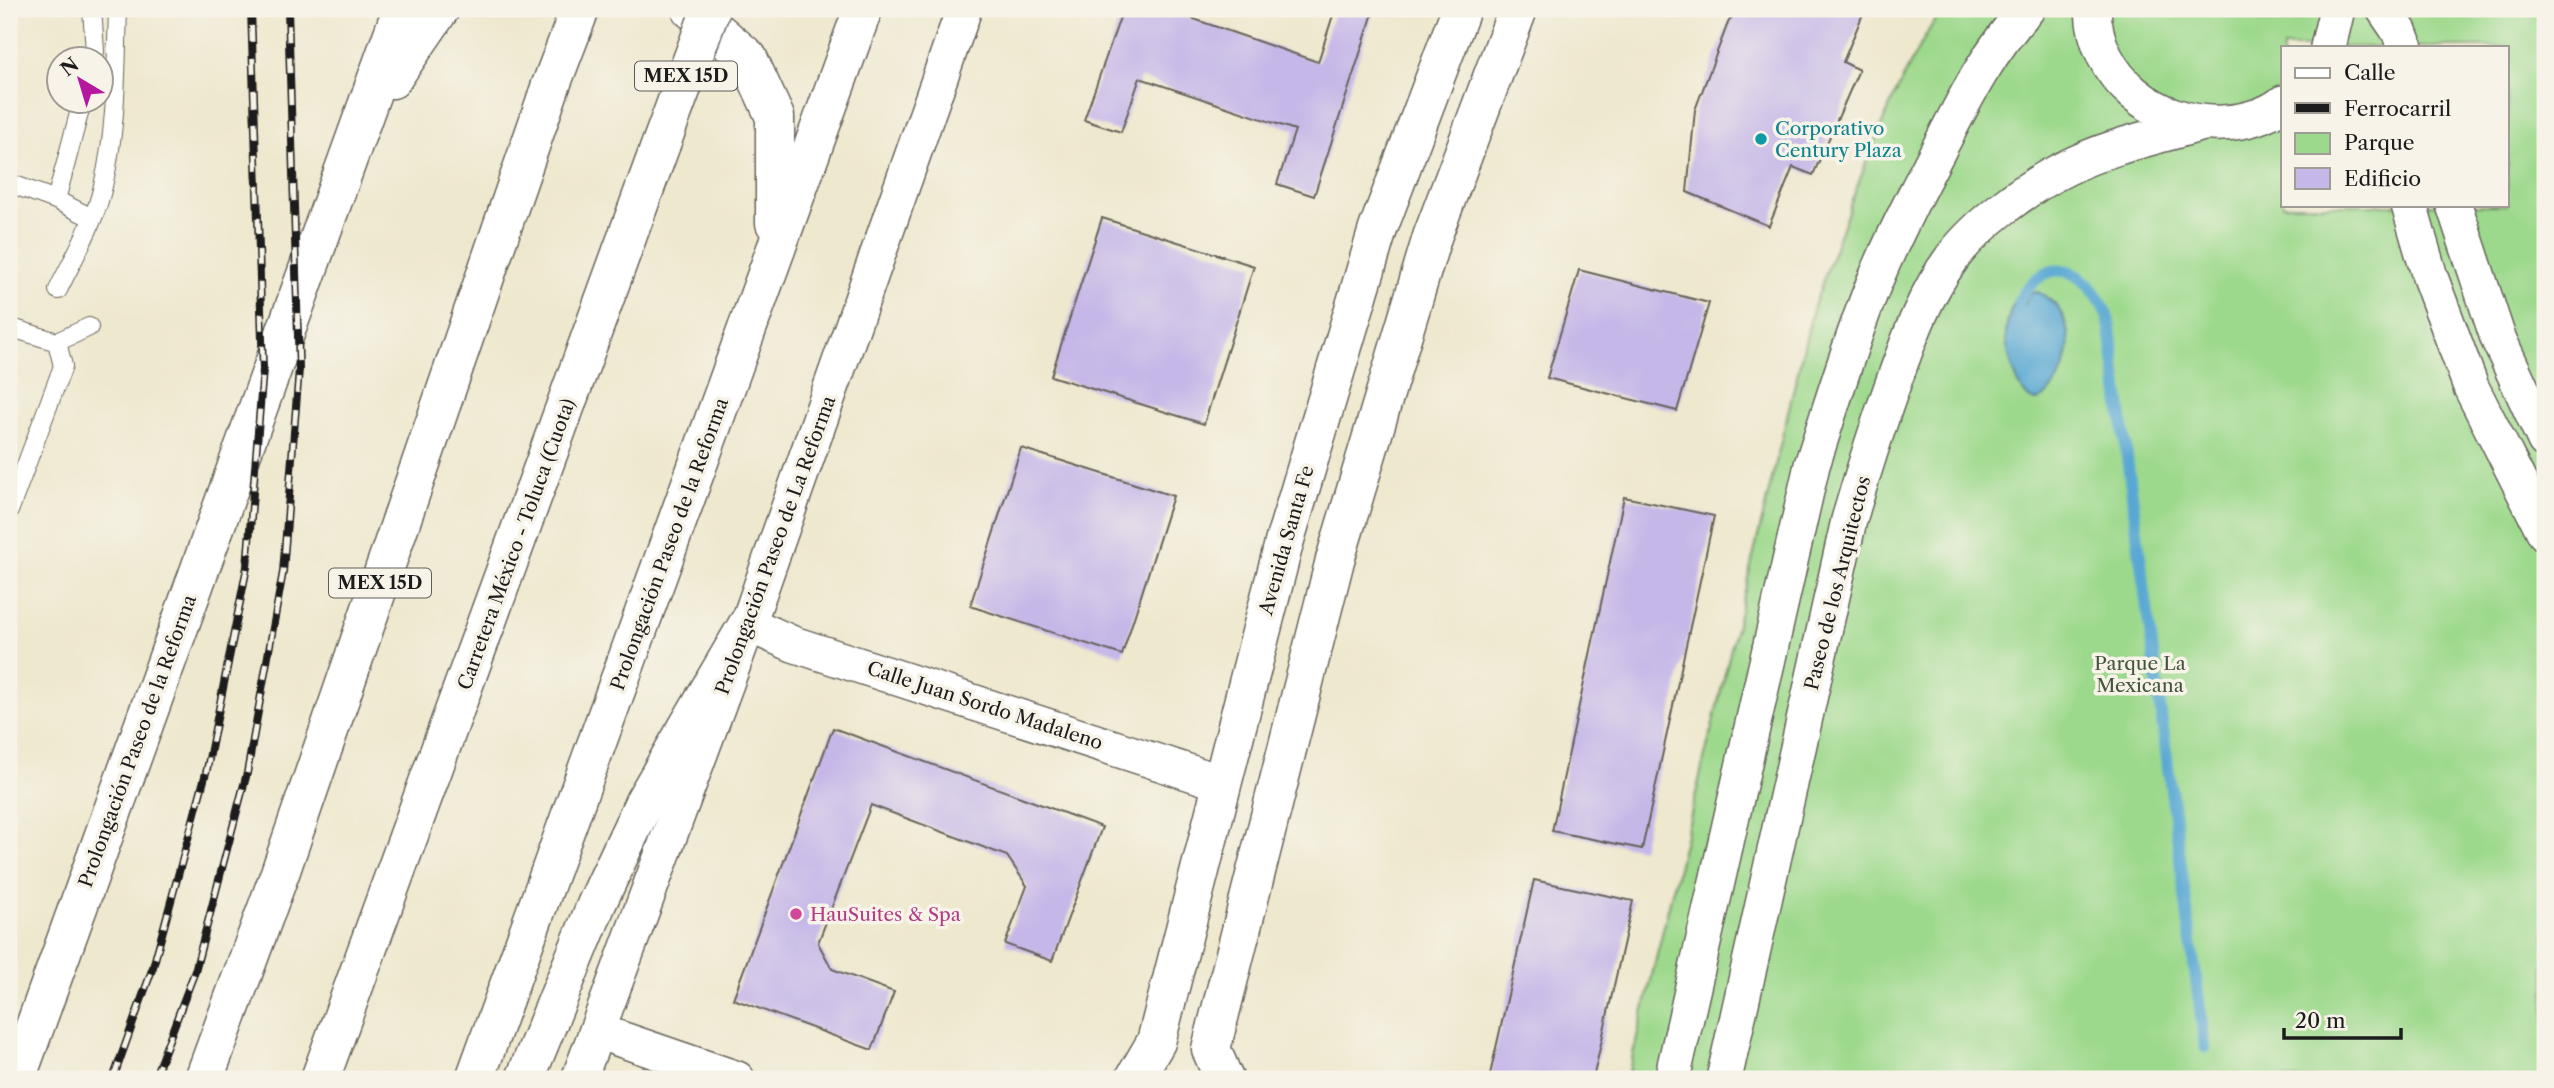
<svg xmlns="http://www.w3.org/2000/svg" width="2554" height="1088" viewBox="0 0 2554 1088" font-family="'Libre Caslon Text',serif">
<style>
.green{fill:#9dd98c;stroke:#5c7a54;stroke-width:2;fill-rule:evenodd}
.water{fill:#59a8d3;stroke:#3a6278;stroke-width:2}
.lines{fill:none;stroke-linecap:round;stroke-linejoin:round}
.stream{stroke:#59a8d3;stroke-width:12}
.building{fill:#c5b7e8}
.lane-casing{stroke:#66635a;stroke-width:20}
.street-casing{stroke:#66635a;stroke-width:38}
.secondary-casing{stroke:#66635a;stroke-width:41}
.highway-casing{stroke:#66635a;stroke-width:41}
.lane{stroke:#fff;stroke-width:18}
.street{stroke:#fff;stroke-width:35}
.secondary{stroke:#fff;stroke-width:38}
.highway{stroke:#fff;stroke-width:38}
.rail-casing{stroke:#1c1c1c;stroke-width:8}
.rail{stroke:#f7f3e8;stroke-width:5;stroke-dasharray:16;stroke-linecap:butt}
.highway-bridge-casing{stroke:#66635a;stroke-width:41;stroke-linecap:butt}
.highway-bridge{stroke:#fff;stroke-width:38}
.culture-dot{fill:#0f9aa8;stroke:#f7f3e8;stroke-width:2.5}
.hotel-dot{fill:#d1479c;stroke:#f7f3e8;stroke-width:2.5}
.labels{text-anchor:middle;stroke-width:7;stroke-linejoin:round;paint-order:stroke}
.shield{fill:#f7f3e8;stroke:#5e5c59;stroke-width:2}
.shield-label{font-size:18px;font-weight:bold;fill:#1c1c1c}
.culture-label{font-size:19px;fill:#0d838f;stroke:#f7f3e8;text-anchor:start}
.street-label{font-size:19px;fill:#1c1c1c;stroke:#f7f3e8}
.park-label{font-size:19px;fill:#43553e;stroke:#f7f3e8}
.hotel-label{font-size:19px;fill:#b23c85;stroke:#f7f3e8;text-anchor:start}
</style>
<rect width="100%" height="100%" fill="#f7f3e8"/>
<filter id="ink" filterUnits="userSpaceOnUse"><feTurbulence type="fractalNoise" baseFrequency=".0143" numOctaves="2"/><feDisplacementMap in="SourceGraphic" scale="14" xChannelSelector="R" yChannelSelector="G"/><feConvolveMatrix kernelMatrix="1 2 1 2 8 2 1 2 1" color-interpolation-filters="sRGB"/></filter>
<filter id="wash" filterUnits="userSpaceOnUse"><feTurbulence type="fractalNoise" baseFrequency=".00686" numOctaves="4" result="noise"/><feDisplacementMap in="SourceGraphic" scale="28" xChannelSelector="R" yChannelSelector="G"/><feGaussianBlur stdDeviation="1.57" result="paint"/><feColorMatrix in="noise" values="0 0 0 0 0 0 0 0 0 0 0 0 0 0 0 0 0 1.4 0 .05"/><feComposite in="paint" operator="in"/></filter>
<g filter="url(#wash)">
<rect width="100%" height="100%" fill="#eee8ce"/>
<!-- green -->
<path class="green" d="M1942,9h603v1070h-918l186,-770c37,-102 70,-209 129,-300zM2283,47h224v158h-224z"/>
<!-- water -->
<path class="water" d="M2038,292c35,18 37,57 20,88 -4,6 -11,16 -18,20 -20,8 -34,-50 -34,-64 0,-13 4,-25 9,-37l10,5 6,-11z"/>
<g class="lines">
<!-- stream -->
<path class="stream" d="M2019,301c31,-55 74,-28 90,20l96,726"/>
</g>
<g id="blocks">
<!-- building -->
<g class="building">
<polygon points="1123,9 1165,9 1318,62 1335,9 1374,10 1314,196 1277,184 1295,130 1140,78 1121,132 1084,120"/>
<polygon points="1737,9 1865,9 1843,62 1859,70 1813,175 1793,167 1769,226 1687,192 1695,110 1728,23"/>
<polygon points="1102,218 1254,266 1204,424 1051,376"/>
<polygon points="1579,270 1709,303 1677,411 1547,378"/>
<polygon points="1021,448 1173,496 1122,655 970,606"/>
<polygon points="1624,497 1714,516 1642,849 1552,831"/>
<polygon points="833,728 1102,827 1052,961 1005,944 1027,886 1007,856 871,805 818,943 832,969 894,992 872,1050 733,999"/>
<polygon points="1534,880 1633,901 1593,1079 1489,1079"/>
</g>
</g>
</g>
<g filter="url(#ink)">
<use href="#blocks" fill-opacity="0" stroke="#66635a" stroke-width="2"/>
<g class="lines">
<defs>
<g id="lane">
<polyline points="92,9 95,51 93,60"/>
<polyline points="9,183 56,200 92,218"/>
<polyline points="56,200 82,102"/>
<path d="M58,290c16,-33 37,-68 45,-104 14,-58 13,-118 15,-177"/>
<polyline points="9,327 57,342 63,366 9,511"/>
<polyline points="57,342 89,327"/>
</g>
<g id="street">
<path d="M2093,9c2,69 63,117 130,114 20,-1 44,-7 60,-20"/>
<polyline points="2384,9 2399,31 2405,47"/>
<polyline points="2328,47 2337,9"/>
<polyline points="2409,205 2430,277 2471,387 2545,533"/>
<polyline points="2454,205 2498,338 2545,440"/>
<polyline points="748,624 793,644 1222,783"/>
<polyline points="597,1031 737,1079"/>
<polyline points="579,1079 748,624 964,9"/>
<path d="M1672,1079l140,-614c20,-61 38,-123 62,-182 20,-48 44,-94 68,-140 24,-47 49,-95 85,-134"/>
<path d="M1724,1079l125,-559c14,-48 29,-95 46,-142 15,-42 30,-84 57,-120 24,-33 75,-71 112,-89 42,-22 90,-32 136,-45"/>
</g>
<g id="secondary">
<polyline points="691,9 748,58 775,117 775,223"/>
<polyline points="392,79 440,9"/>
<polyline points="1135,1078 1156,1042 1284,543 1378,229 1461,9"/>
<polyline points="16,1079 402,9"/>
<polyline points="475,1079 863,9"/>
<polyline points="525,1079 597,903 645,800 748,624"/>
<polyline points="1224,1079 1211,1049 1335,560 1432,237 1518,9"/>
</g>
<g id="highway">
<polyline points="204,1079 280,873 551,85 580,9"/>
<polyline points="320,1079 661,144"/>
</g>
</defs>
<!-- lane casing -->
<use href="#lane" class="lane-casing"/>
<!-- street casing -->
<use href="#street" class="street-casing"/>
<!-- secondary casing -->
<use href="#secondary" class="secondary-casing"/>
<!-- highway casing -->
<use href="#highway" class="highway-casing"/>
<!-- lane -->
<use href="#lane" class="lane"/>
<!-- street -->
<use href="#street" class="street"/>
<!-- secondary -->
<use href="#secondary" class="secondary"/>
<!-- highway -->
<use href="#highway" class="highway"/>
<defs>
<g id="rail">
<polyline points="113,1079 153,967 207,769 247,567 263,369 251,9"/>
<polyline points="154,1079 195,971 247,773 283,572 299,369 288,9"/>
</g>
</defs>
<!-- rail casing -->
<use href="#rail" class="rail-casing"/>
<!-- rail -->
<use href="#rail" class="rail"/>
<defs>
<polyline id="highway-bridge" points="661,144 711,9"/>
</defs>
<!-- highway-bridge casing -->
<use href="#highway-bridge" class="highway-bridge-casing"/>
<!-- highway-bridge -->
<use href="#highway-bridge" class="highway-bridge"/>
</g>
</g>
<!-- markers -->
<circle class="culture-dot" cx="1761" cy="139" r="7"/>
<circle class="hotel-dot" cx="796" cy="914" r="7"/>
<g class="labels">
<!-- shield labels -->
<g class="shield">
<rect x="635" y="61.5" width="102" height="29" rx="5"/>
<rect x="329" y="568.5" width="102" height="29" rx="5"/>
</g>
<g class="shield-label">
<text x="686" y="82">MEX 15D</text>
<text x="380" y="589">MEX 15D</text>
</g>
<!-- culture labels -->
<g class="culture-label">
<text x="1775" y="135">Corporativo<tspan x="1775" dy="22">Century Plaza</tspan></text>
</g>
<!-- street labels -->
<g class="street-label">
<text transform="translate(1286 540) rotate(-74)" y="7">Avenida Santa Fe</text>
<text transform="translate(516 544) rotate(-70)" y="7">Carretera México - Toluca (Cuota)</text>
<text transform="translate(669 544) rotate(-70)" y="7">Prolongación Paseo de la Reforma</text>
<text transform="translate(775 545) rotate(-70)" y="7">Prolongación Paseo de La Reforma</text>
<text transform="translate(1837 583) rotate(-76)" y="7">Paseo de los Arquitectos</text>
<text transform="translate(985 705) rotate(18)" y="7">Calle Juan Sordo Madaleno</text>
<text transform="translate(137 741) rotate(-70)" y="7">Prolongación Paseo de la Reforma</text>
</g>
<!-- park labels -->
<g class="park-label">
<text x="2140" y="670">Parque La<tspan x="2140" dy="22">Mexicana</tspan></text>
</g>
<!-- hotel labels -->
<g class="hotel-label">
<text x="810" y="921">HauSuites &amp; Spa</text>
</g>
</g>
<!-- margin -->
<rect width="2554" height="1088" fill="none" stroke="#f7f3e8" stroke-width="35"/>
<!-- legend -->
<rect x="2281" y="46" width="228" height="161" fill="#f7f3e8" stroke="#9f9d96" stroke-width="2"/>
<rect x="2295" y="68" width="35" height="10" fill="#ffffff" stroke="#9f9d96" stroke-width="2"/>
<text x="2344" y="80" font-size="21" fill="#1c1c1c">Calle</text>
<rect x="2295" y="103" width="35" height="10" fill="#1c1c1c" stroke="#9f9d96" stroke-width="2"/>
<text x="2344" y="116" font-size="21" fill="#1c1c1c">Ferrocarril</text>
<rect x="2295" y="133" width="35" height="21" fill="#9dd98c" stroke="#9f9d96" stroke-width="2"/>
<text x="2344" y="150" font-size="21" fill="#1c1c1c">Parque</text>
<rect x="2295" y="168" width="35" height="21" fill="#c5b7e8" stroke="#9f9d96" stroke-width="2"/>
<text x="2344" y="186" font-size="21" fill="#1c1c1c">Edificio</text>
<!-- north arrow -->
<g transform="translate(80 80) rotate(322)"><circle r="33" fill="#f7f3e8" stroke="#9f9d96" stroke-width="2"/>
<path d="M0-5L12 26L0 18L-12 26Z" fill="#b5179e"/>
<text y="-10" font-size="19" font-weight="bold" text-anchor="middle" fill="#1c1c1c">N</text>
</g>
<!-- scale -->
<path d="M2284 1028v10h117v-10" fill="none" stroke="#1c1c1c" stroke-width="3.5"/>
<text x="2295" y="1028" font-size="21" fill="#1c1c1c" stroke="#f7f3e8" stroke-width="5" paint-order="stroke">20 m</text>
</svg>
